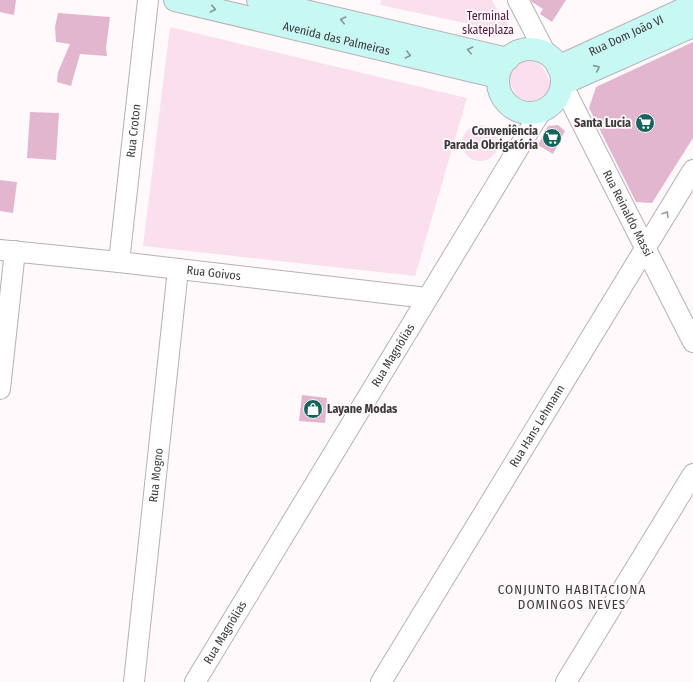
<svg xmlns="http://www.w3.org/2000/svg" width="693" height="682" viewBox="0 0 693 682" font-family="'Fira Sans Condensed',sans-serif">
<style>
.green{fill:#fae0ed}
.building{fill:#e2b6ce}
.lines{fill:none;stroke-linecap:round;stroke-linejoin:round}
.street-casing{stroke:#b6b1b3;stroke-width:22}
.secondary-casing{stroke:#b6b1b3;stroke-width:24}
.street{stroke:#fff;stroke-width:20}
.secondary{stroke:#c8f8f4;stroke-width:22}
.oneway{stroke:#829897}
.oneway2{stroke:#9d9c9c}
.labels{text-anchor:middle;stroke-width:3.5;stroke-linejoin:round;paint-order:stroke}
.park-label{font-size:12px;fill:#4f1a3b;stroke:#fff9fc}
.street-label{font-size:12px;fill:#3b393a;stroke:#fff9fc}
.poi-label{font-size:12px;font-weight:bold;fill:#3b393a;stroke:#fff9fc;text-anchor:end}
.neighbourhood-label{font-size:13px;letter-spacing:1px;fill:#3b393a;stroke:#fff9fc}
</style>
<rect width="100%" height="100%" fill="#fff9fc"/>
<!-- green -->
<g class="green">
<path d="M381,0h111l6,12 5,-1 6,17c-12,12 -15,10 -31,7l-4,-10 -94,-20z"/>
<polygon points="170,27 467,98 415,276 143,246"/>
<path d="M525,59c4,0 8,0 12,3 6,4 13,17 14,24 0,4 -2,8 -4,11 -7,8 -20,11 -28,3 -3,-3 -4,-8 -6,-11 -8,-15 -5,-26 12,-30z"/>
<circle cx="480" cy="143" r="18"/>
</g>
<!-- building -->
<g class="building">
<polygon points="0,0 16,0 14,15 0,12"/>
<polygon points="531,0 566,0 552,22 540,14 543,9 532,2"/>
<polygon points="58,13 110,17 106,48 107,56 80,54 71,86 57,82 58,72 70,44 56,42 55,27"/>
<polygon points="693,42 693,138 652,203 636,202 589,108 596,87"/>
<polygon points="30,112 59,113 56,160 27,158"/>
<polygon points="558,125 565,131 553,154 538,145 548,126"/>
<polygon points="0,180 17,182 13,213 0,211"/>
<polygon points="302,395 327,398 325,423 299,421"/>
</g>
<g class="lines">
<defs>
<g id="street">
<polyline points="518,0 546,54"/>
<path id="s1" d="M562,84l131,258"/>
<path id="s2" d="M0,250l119,12 308,36"/>
<path id="s3" d="M119,262l29,-262"/>
<polyline points="0,389 15,251"/>
<path id="s4" d="M134,682l44,-413"/>
<path id="s5" d="M195,682l346,-571"/>
<path id="s6" d="M381,682l312,-512"/>
<polyline points="566,682 693,474"/>
</g>
<g id="secondary">
<path id="s7" d="M175,0l323,77"/>
<polyline points="258,0 508,59"/>
<circle cx="530" cy="81" r="32"/>
<path id="s8" d="M558,67l128,-59 5,-8"/>
<polyline points="562,84 693,26"/>
</g>
</defs>
<!-- street casing -->
<use href="#street" class="street-casing"/>
<!-- secondary casing -->
<use href="#secondary" class="secondary-casing"/>
<!-- street -->
<use href="#street" class="street"/>
<!-- secondary -->
<use href="#secondary" class="secondary"/>
</g>
<!-- one-way arrows -->
<defs><path id="oneway-chevron" d="M-2-3.5L2.5 0L-2 3.5" fill="none" stroke-width="1.6" stroke-linecap="round" stroke-linejoin="round"/></defs>
<g class="oneway">
<use href="#oneway-chevron" transform="translate(213 9) rotate(13)"/>
<use href="#oneway-chevron" transform="translate(343 20) rotate(-167)"/>
<use href="#oneway-chevron" transform="translate(470 50) rotate(-167)"/>
<use href="#oneway-chevron" transform="translate(408 55) rotate(13)"/>
<use href="#oneway-chevron" transform="translate(597 68) rotate(-24)"/>
</g>
<use class="oneway2" href="#oneway-chevron" transform="translate(666 214) rotate(-58)"/>
<!-- icons -->
<defs>
<symbol id="supermarket-disc" viewBox="-11 -11 22 22"><circle r="9.5" fill="#15635d" stroke="#fff9fc"/><path d="M-6-5.5h2.5l.6 2H6L4.5 2H-2.5L-4.4-4H-6ZM-1.5 3.2a1.3 1.3 0 1 0 .1 0ZM3 3.2a1.3 1.3 0 1 0 .1 0Z" fill="#fff"/></symbol>
<symbol id="shop-disc" viewBox="-11 -11 22 22"><circle r="9.5" fill="#15635d" stroke="#fff9fc"/><path d="M-5-2.5h2.3a2.7 3.5 0 0 1 5.4 0H5L5.5 6h-11ZM-1.5-2.5h3a1.5 2.3 0 0 0-3 0Z" fill="#fff"/></symbol>
</defs>
<g fill-rule="evenodd">
<use href="#supermarket-disc" x="634" y="112" width="22" height="22"/>
<use href="#supermarket-disc" x="541" y="127" width="22" height="22"/>
<use href="#shop-disc" x="302" y="398" width="22" height="22"/>
</g>
<g class="labels">
<!-- park labels -->
<g class="park-label">
<text x="488" y="20">Terminal<tspan x="488" dy="14">skateplaza</tspan></text>
</g>
<!-- street labels -->
<g class="street-label">
<text dy="4" stroke="none"><textPath href="#s8" startOffset="75">Rua Dom João VI</textPath></text>
<text dy="4" stroke="none"><textPath href="#s7" startOffset="166">Avenida das Palmeiras</textPath></text>
<text dy="4" stroke="none"><textPath href="#s3" startOffset="132">Rua Croton</textPath></text>
<text dy="4" stroke="none"><textPath href="#s1" startOffset="145">Rua Reinaldo Massi</textPath></text>
<text dy="4" stroke="none"><textPath href="#s2" startOffset="215">Rua Goivos</textPath></text>
<text dy="4" stroke="none"><textPath href="#s5" startOffset="382">Rua Magnólias</textPath></text>
<text dy="4" stroke="none"><textPath href="#s6" startOffset="300">Rua Hans Lehmann</textPath></text>
<text dy="4" stroke="none"><textPath href="#s4" startOffset="208">Rua Mogno</textPath></text>
<text dy="4" stroke="none"><textPath href="#s5" startOffset="58">Rua Magnólias</textPath></text>
</g>
<!-- poi labels -->
<g class="poi-label">
<text x="631" y="127">Santa Lucia</text>
<text x="538" y="135">Conveniência<tspan x="538" dy="14">Parada Obrigatória</tspan></text>
<text x="327" y="413" text-anchor="start">Layane Modas</text>
</g>
<!-- neighbourhood labels -->
<g class="neighbourhood-label">
<text x="572" y="594">CONJUNTO HABITACIONA<tspan x="572" dy="15">DOMINGOS NEVES</tspan></text>
</g>
</g>
</svg>
